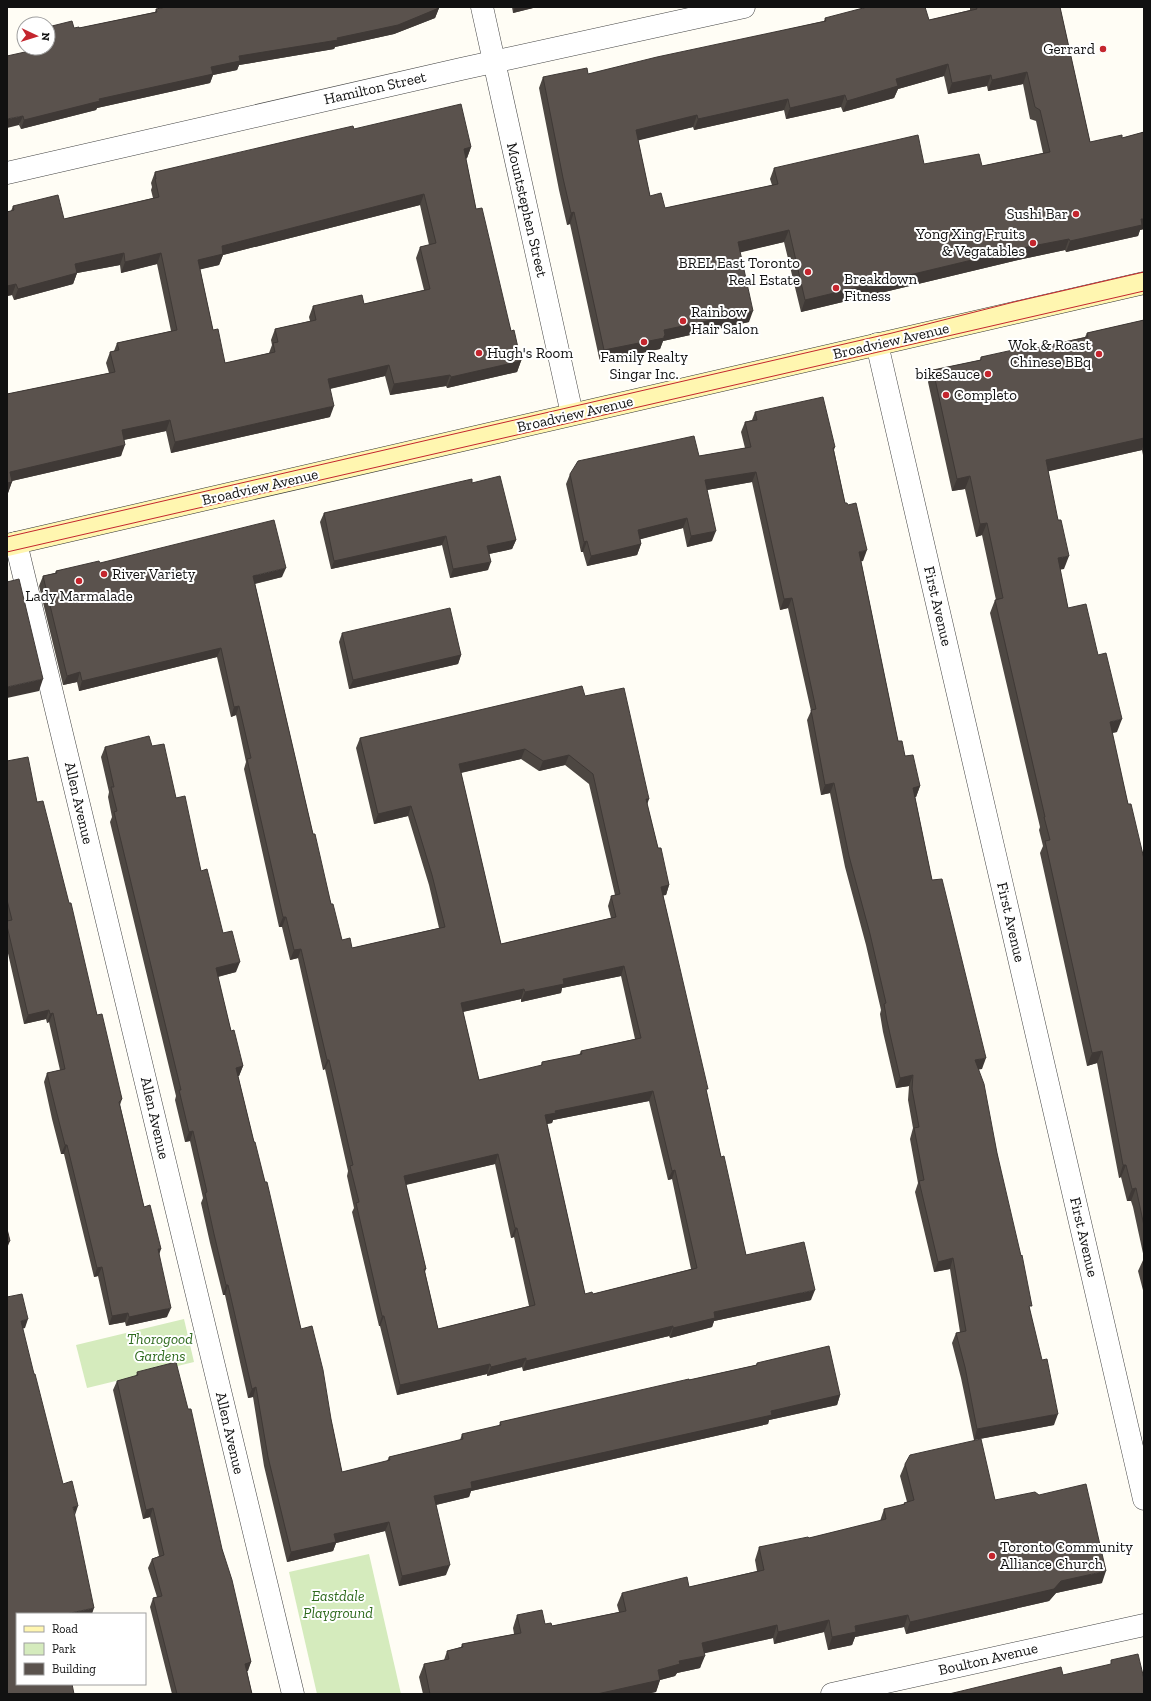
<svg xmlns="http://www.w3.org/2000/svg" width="1151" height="1701" viewBox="0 0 1151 1701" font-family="'Zilla Slab',serif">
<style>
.green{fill:#d5ebbd}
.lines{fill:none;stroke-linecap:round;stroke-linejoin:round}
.minor-casing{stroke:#444;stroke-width:23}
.secondary-casing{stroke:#333;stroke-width:23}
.minor{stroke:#fff;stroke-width:22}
.secondary{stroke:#fff6b0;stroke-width:22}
.tram{stroke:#c4262e;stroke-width:1}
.wall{fill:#4d4742;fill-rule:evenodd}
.shaded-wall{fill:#3f3936}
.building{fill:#5a524d;stroke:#3f3936;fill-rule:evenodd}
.poi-dot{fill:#c4262e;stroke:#fff;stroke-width:1.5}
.labels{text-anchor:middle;stroke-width:4;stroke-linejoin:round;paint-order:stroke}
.poi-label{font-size:15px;fill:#111;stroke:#fff;text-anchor:end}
.street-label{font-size:15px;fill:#111;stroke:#fff}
.park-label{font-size:15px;font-style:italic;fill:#2f6b1f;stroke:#fff}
</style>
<rect width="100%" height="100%" fill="#fffdf5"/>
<!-- green -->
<g class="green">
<polygon points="184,1319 194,1362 87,1388 76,1345"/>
<polygon points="369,1554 401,1694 317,1694 289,1572"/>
</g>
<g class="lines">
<defs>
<g id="minor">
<polyline points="482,7 572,414"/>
<polyline points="7,173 461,69 744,7"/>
<polyline points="877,344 1144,1499"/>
<polyline points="16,543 293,1694"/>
<polyline points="832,1694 1144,1625"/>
</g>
<polyline id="secondary" points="7,545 1144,283"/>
</defs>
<!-- minor casing -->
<use href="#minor" class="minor-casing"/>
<!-- secondary casing -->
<use href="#secondary" class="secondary-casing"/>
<!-- minor -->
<use href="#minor" class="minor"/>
<!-- secondary -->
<use href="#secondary" class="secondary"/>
<!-- tram -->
<g class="tram">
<polyline points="7,537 892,333 1014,302 1144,272"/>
<polyline points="7,552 1144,291"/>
</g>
</g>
<!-- wall -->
<g class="wall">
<polygon points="512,7 537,7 513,13"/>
<path d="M970,7h90l30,135 32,-4 22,-6v97l-4,1 -2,6 -72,16 -1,-2 -47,10 -217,52 -17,-70 -44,10 9,70 -86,19 -3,8 -60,13 -30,-138 -3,1 -8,-35 -20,-102 4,-11 45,-3 236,-53 1,-3 104,2 41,-10zM944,76l4,18 39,-8 1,5 35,-7 7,35 6,2 7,32 -61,13 -58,-2 -150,4 -4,11 2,6 -107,23 -15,-12 -12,-56 55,-13 1,3 90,-20 2,9 55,-12 2,5 51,-14 4,-9z"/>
<polygon points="439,8 435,18 394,34 335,47 334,49 239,65 237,70 213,75 210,83 97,108 96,110 21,129 19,125 38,48 48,48 74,28 79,28 155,12 156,9"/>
<path d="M354,129l117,18 -4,11 -1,1 10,50 35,122 10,30 -4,11 -70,16 -1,-2 -56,9 -5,-19 -55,13v28l-159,36 -5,-22 -42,9 -3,16 -109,25 -4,12 -1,-99 102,-21 -3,-10 4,-11 4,-1 3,-8 54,-12 -14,-67 -36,9 -1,-8 -43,8 -4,11 -59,16 -2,-5 -5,1v-84l4,-1 2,-5 51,13 39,-9 50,-12 -2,-8 1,-3 -1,-4 4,-11zM420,205l9,40 -9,2 -4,11 8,32 -60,14 -51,2 -4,11 1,4 -35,8 -4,11 1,5 -3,8 -44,10 -12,-33 -13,-61 19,-4 4,-10z"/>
<polygon points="1144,320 1144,460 1142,450 1048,471 1064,569 1060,569 1068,608 1117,732 1112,733 1128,804 1144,859 1144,1294 1138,1271 1144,1258 1133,1207 1131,1201 1127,1201 1121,1177 1119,1178 1097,1063 1087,1066 1040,853 1043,846 1039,830 1040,827 990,613 995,600 996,600 982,535 976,537 965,489 952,491 928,382 933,370 980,360 981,357 1022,351 1085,337 1087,333"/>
<polygon points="755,412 835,447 834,450 845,503 863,561 861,561 898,741 920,786 916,797 915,797 932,880 982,1069 978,1069 997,1153 1054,1425 974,1440 961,1378 952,1343 956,1333 960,1332 950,1269 934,1272 915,1192 918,1183 910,1139 913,1128 908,1100 909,1086 896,1088 883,1032 880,1014 881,1010 866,945 845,867 830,793 821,795 807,720 811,711 788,608 780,610 752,482 707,490 712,541 687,547 683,528 640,539 641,544 637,555 587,566 583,552 581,552 566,484 570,474 699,456 745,448 741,432 745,422 752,420"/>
<polygon points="472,483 516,540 512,549 489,554 488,570 450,578 442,545 331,569 320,522 324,513"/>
<path d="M100,563l182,14 -27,7 58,250 18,70 11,36 10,8 87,-20 -10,-43 -21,-69 -34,8 -18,-76 4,-10 225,-42 62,108 11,44 11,37 -3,10h-3l58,262 25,98 65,45 -97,21 -2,6 -42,11 -1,-2 -146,35 -1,-4 -35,9v-2l-90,21 -17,-69h-1l-27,-114 2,-4 -7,-32 1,-5 -23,-102 -2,1 -25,-112 -8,2 -8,-33h-3l-35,-158 2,-7 -10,-47 -5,2 -14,-60 -138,34 -2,-9 -14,3 -24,-99 4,-10 12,-3 1,-2zM521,759l18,12 26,-6 24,19 26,111 -4,1 -3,10 3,12 -110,26 -40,-171zM621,976l14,63 -54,12 -2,4 -37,7 -1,4 -62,14 -16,-68 58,-13v3l40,-9 1,-5zM649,1101l19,79 4,-1 19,90 -98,25h-8l-38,-170 5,-1 1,-3zM495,1164l16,74 3,-1 15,69 -91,23 -13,-57 1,-3 -20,-84z"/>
<polygon points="342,633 461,655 458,664 349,689 339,642"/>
<polygon points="152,746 176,798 201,871 236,972 218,977 231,1031 243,1066 239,1076 238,1076 254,1142 265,1182 301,1329 331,1419 342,1472 387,1461 389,1457 460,1440 462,1434 499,1426 500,1422 756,1365 757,1363 840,1395 837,1405 769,1420 768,1424 471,1491 469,1497 436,1505 446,1575 399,1586 385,1531 336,1543 333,1551 287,1562 264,1466 253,1397 248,1398 225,1295 223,1295 210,1243 201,1203 203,1198 190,1141 185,1142 175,1100 176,1096 110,822 112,817 108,797 109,792 101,757 105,747"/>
<polygon points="7,761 37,802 97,1015 122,1099 120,1105 144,1207 159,1254 167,1317 126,1326 125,1322 109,1325 98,1276 94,1277 64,1154 61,1154 52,1119 44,1082 47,1073 60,1070 49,1022 47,1023 46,1019 24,1024 7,949"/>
<polygon points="137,1372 222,1549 251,1662 247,1671 252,1694 172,1694 150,1607 153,1598 157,1597 148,1568 152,1559 159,1556 150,1517 143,1519 113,1390 117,1381 136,1376"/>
<polygon points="905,1464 995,1500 1102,1583 1056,1593 1049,1601 906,1634 904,1627 855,1637 852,1645 828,1650 824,1632 774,1644 773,1638 704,1653 700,1668 677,1673 675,1676 660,1680 656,1692 646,1694 423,1694 419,1677 424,1664 444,1660 447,1651 461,1647 462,1644 514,1634 513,1628 517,1615 552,1626 619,1612 617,1605 622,1593 689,1587 757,1571 755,1560 759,1547 809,1538 880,1521 884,1509 903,1505 904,1503 907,1502 900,1476"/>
</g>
<!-- shaded-wall -->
<g class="shaded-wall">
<polygon points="515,7 537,7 513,13"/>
<polygon points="439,8 435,18 394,34 335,47 334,49 239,65 237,70 213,75 210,83 97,108 96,110 21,129 24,120 211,67 239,56 337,38"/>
<polygon points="948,64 944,76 898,89 894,98 843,112 847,101 896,79"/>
<polygon points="1027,72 1023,84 988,91 992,80"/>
<polygon points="991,75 987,86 948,94 952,83"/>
<polygon points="845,95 841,107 786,119 790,108"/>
<polygon points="788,99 784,110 694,130 698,119"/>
<polygon points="697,115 693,127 632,142 636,130"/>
<polygon points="23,116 19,125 7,128 7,119"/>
<polygon points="471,147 467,158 460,160 464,149"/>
<polygon points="424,194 420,205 223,255 219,265 194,271 198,260 222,246"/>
<polygon points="574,212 570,224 567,225 571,213"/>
<polygon points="1141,219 1144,219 1144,229 1140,230 1138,236 1066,252 1070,241"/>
<polygon points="789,230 784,242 734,254 738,242"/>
<polygon points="1069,239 1065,250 1018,260 801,312 805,300 1022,248"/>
<polygon points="124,253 120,265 77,273 73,284 14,300 18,289 75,264"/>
<polygon points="161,253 157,264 121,273 125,262"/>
<polygon points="16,284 12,295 7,296 7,286"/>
<polygon points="753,311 749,322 663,341 660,349 600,362 604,350 664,330"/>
<polygon points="521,361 517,372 447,388 451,377"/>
<polygon points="389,365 385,376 324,390 328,379"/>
<polygon points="450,375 446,386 390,395 394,384"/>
<polygon points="334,406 330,417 171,453 175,442"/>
<polygon points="170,420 166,431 118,441 122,430"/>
<polygon points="1144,438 1144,443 1142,450 1041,473 1046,460"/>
<polygon points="125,445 121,456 7,482 10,472"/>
<polygon points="756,472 752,482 701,491 705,480"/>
<polygon points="970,476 965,489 952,491 957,479"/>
<polygon points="12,482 8,493 7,493 7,483"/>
<polygon points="687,518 683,528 634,541 638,530"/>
<polygon points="987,523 982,535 976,537 980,524"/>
<polygon points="716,531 712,541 687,547 691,536"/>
<polygon points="446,536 442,545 331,569 334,561"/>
<polygon points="516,540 512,549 484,555 487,546"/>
<polygon points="587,541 583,552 581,552 584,542"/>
<polygon points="641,544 637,555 587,566 591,556"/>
<polygon points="867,550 863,561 855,563 859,552"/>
<polygon points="1069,556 1064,569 1053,571 1058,558"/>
<polygon points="491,562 488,570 450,578 453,569"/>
<polygon points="286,568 282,577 249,585 253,576"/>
<polygon points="792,598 788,608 780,610 784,599"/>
<polygon points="221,648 217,657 79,691 82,681"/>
<polygon points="461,655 458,664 349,689 353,680"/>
<polygon points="80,672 77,682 63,685 67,676"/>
<polygon points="43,679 39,691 7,698 7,687"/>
<polygon points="239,706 236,715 231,717 234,707"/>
<polygon points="1122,719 1117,732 1105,734 1110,722"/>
<polygon points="525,749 521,759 455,774 459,764"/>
<polygon points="569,755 565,765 539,771 543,761"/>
<polygon points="834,783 830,793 821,795 825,785"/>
<polygon points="920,786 916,797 909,798 913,788"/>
<polygon points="646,799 649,799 646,808"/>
<polygon points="411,806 408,816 374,824 378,814"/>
<polygon points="669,885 666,895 657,897 661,887"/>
<polygon points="283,917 286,917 282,927 279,927"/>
<polygon points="301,949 298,958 290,960 294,950"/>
<polygon points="240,962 236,972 212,978 216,968"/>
<polygon points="624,966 621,976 562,988 561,993 521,1002 525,992 563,979"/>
<polygon points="524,989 521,999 457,1013 461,1003"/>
<polygon points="49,1010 46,1019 24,1024 28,1015"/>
<polygon points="53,1013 49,1022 47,1023 50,1014"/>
<polygon points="1102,1051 1097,1063 1087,1066 1092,1053"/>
<polygon points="986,1058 982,1069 971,1071 975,1060"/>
<polygon points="327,1060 329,1060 325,1069 323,1070"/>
<polygon points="243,1066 239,1076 232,1077 236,1068"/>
<polygon points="913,1075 909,1086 896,1088 900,1078"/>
<polygon points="653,1091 649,1101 553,1120 552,1123 541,1125 545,1115 555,1111"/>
<polygon points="193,1131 190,1141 185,1142 189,1132"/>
<polygon points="65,1145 67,1145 64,1154 61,1154"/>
<polygon points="498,1154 495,1164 400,1186 404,1176"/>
<polygon points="1123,1165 1126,1165 1121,1177 1119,1178"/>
<polygon points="675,1170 672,1179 668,1180 672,1171"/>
<polygon points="1136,1188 1131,1201 1127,1201 1132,1189"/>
<polygon points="515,1228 517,1228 514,1237 511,1238"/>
<polygon points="10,1241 7,1248 7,1242"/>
<polygon points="158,1249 161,1249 158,1258"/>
<polygon points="953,1258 950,1269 934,1272 938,1262"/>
<polygon points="102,1267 98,1276 94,1277 97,1268"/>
<polygon points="226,1285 228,1285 225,1295 223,1295"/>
<polygon points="815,1290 811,1300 714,1321 712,1327 670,1338 673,1328 714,1312"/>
<polygon points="171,1308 167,1317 126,1326 129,1317"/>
<polygon points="128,1313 125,1322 109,1325 112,1316"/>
<polygon points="382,1316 384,1316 380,1326 379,1326"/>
<polygon points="28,1319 25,1328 18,1330 21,1321"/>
<polygon points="673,1326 669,1336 523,1371 526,1361"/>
<polygon points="526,1358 522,1367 487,1376 491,1367"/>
<polygon points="490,1364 487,1374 397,1395 400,1385"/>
<polygon points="256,1387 253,1397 248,1398 252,1389"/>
<polygon points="840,1395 837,1405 769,1420 768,1424 471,1491 469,1497 431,1506 434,1496 471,1482 771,1411"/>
<polygon points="1058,1414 1054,1425 974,1440 977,1429"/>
<polygon points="78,1506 75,1515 73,1507"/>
<polygon points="153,1508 150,1517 143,1519 146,1510"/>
<polygon points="389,1522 385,1531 336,1543 333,1551 287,1562 291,1552 334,1534"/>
<polygon points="450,1565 446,1575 399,1586 402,1576"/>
<polygon points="1106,1571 1102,1583 1056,1593 1049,1601 906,1634 910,1622 1061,1581"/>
<polygon points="94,1608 92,1614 66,1614"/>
<polygon points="908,1615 904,1627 855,1637 852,1645 828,1650 832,1637 855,1626"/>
<polygon points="829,1620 824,1632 774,1644 778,1632"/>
<polygon points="777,1625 773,1638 697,1655 702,1643"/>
<polygon points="705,1656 700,1668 677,1673 675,1676 660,1680 656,1692 646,1694 597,1694 679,1661"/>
<polygon points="251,1662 248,1671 242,1673 245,1664"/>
</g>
<!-- building -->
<g class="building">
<polygon points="166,7 438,7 439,8 398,25 337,38 338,40 239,56 240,61 211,67 213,74 99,99 100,101 24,120 23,116 7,119 7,56 43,48 48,48 48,27 72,21 74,28 79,27 79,28 157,12 156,9"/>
<path d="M867,7h58l4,13 48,-11 -1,-2h84l30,135 32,-7v3l22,-6v87h-3l1,6 -72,16 -1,-2 -47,9 -217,52 -16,-70 -51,12 15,69 -89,19 1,5 -1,1v2l-60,12 -30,-138 -3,1 -8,-35 -20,-101 44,-9 1,6 69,-17 169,-36 -1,-3zM948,64l4,19 39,-8 1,5 35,-8 8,35 5,3 10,42 -68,14 -3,-12 -55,10 -6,-29 -144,33 4,16 -113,24 -4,-15 -11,3 -14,-66 61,-15 1,4 90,-20 2,9 55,-13 2,6 51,-15 -2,-7z"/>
<path d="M461,104l10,43 -7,2 12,60 6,-1 29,123 3,-1 7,31 -70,16 -1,-2 -56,9 -5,-19 -61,14 6,27 -159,36 -5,-22 -48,10 3,15 -115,27 2,10 -5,1v-89l108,-22 -5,-20 9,-2 -2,-7 60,-13 -16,-77 -36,9 -1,-9 -49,11 2,9 -59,16 -2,-5 -9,2v-74l7,-2 -1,-4 45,-11 6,24 39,-9 56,-13 -4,-18h1l-1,-7 154,-36 44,-10 1,3zM424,194l12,49 -16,4 10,42 -66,15 -2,-9 -49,11 3,14 -41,9 3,13 -5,1 2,9 -50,11 -7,-34 -5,1 -15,-70 25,-6 -1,-8z"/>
<polygon points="1144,320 1144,438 1046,460 1058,520 1061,520 1069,556 1058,558 1068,608 1086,604 1098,655 1106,653 1122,719 1110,722 1128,804 1131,804 1144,859 1144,1226 1136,1188 1132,1189 1126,1165 1123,1165 1102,1051 1092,1053 1045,841 1050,840 1044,817 1045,817 995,600 1003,598 987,523 980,524 970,476 957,479 933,370 981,360 981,357 1022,348 1022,351 1088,337 1087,333"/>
<polygon points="823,397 835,447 833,448 845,503 847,503 848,505 856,503 867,550 859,552 898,741 902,741 905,756 913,755 920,786 913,788 932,880 942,879 986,1058 975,1060 984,1084 997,1153 1021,1256 1022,1255 1032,1306 1029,1306 1042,1360 1047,1359 1058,1414 977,1429 965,1367 956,1333 966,1331 953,1258 938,1262 919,1181 924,1180 914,1128 919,1127 912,1089 913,1075 900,1078 887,1021 884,1004 886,1003 870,934 849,856 834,783 825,785 811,710 816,709 792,598 784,599 756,472 705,480 716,531 691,536 687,518 638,530 641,544 591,556 587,541 584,542 570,474 578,461 694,436 699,456 751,447 745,422 757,420 755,412"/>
<polygon points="500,476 516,540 487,546 491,562 453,569 446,536 334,561 324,513 472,479 472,483"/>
<path d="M274,520l12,48 -33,8 60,258h2l16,70h2l9,36 8,-2 2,10 93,-21 -13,-52 -21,-69 -33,8 -18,-76 222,-52 3,10 39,-8 25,111h-3l12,49h3l8,37 -8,2 47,202h-2l15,68 3,-1 22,99 58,-13 11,48 -101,22 1,6 -42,10v-2l-147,35v-3l-35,9 -1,-3 -90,21 -16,-69h-2l-26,-113 3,-1 -9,-36 3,-1 -24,-105h-2l-26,-111 -7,1 -8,-33h-3l-36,-158 4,-1 -12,-52 -5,1 -13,-59 -139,33 -2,-9 -13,4 -24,-100 14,-3 -1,-2 43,-10 1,2zM525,749l18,12 26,-6 24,19 27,120 -9,2 5,21 -115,27 -42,-180zM624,966l17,72 -60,13 1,3 -40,8v3l-63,15 -18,-77 63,-14 1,3 39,-8 -1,-5zM653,1091l19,80 3,-1 22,98 -104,26 -1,-2 -7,2 -40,-179 11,-2 -1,-2zM498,1154l17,74h2l18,77 -97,24 -14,-60h2l-22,-93z"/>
<polygon points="19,579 43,679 7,687 7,582"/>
<polygon points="450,608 461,655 353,680 342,633"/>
<polygon points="149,736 152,746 164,744 176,798 185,796 201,871 207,869 223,933 232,931 240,962 216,968 231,1031 234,1030 243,1066 236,1068 254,1142 255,1142 265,1182 267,1182 301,1329 312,1326 323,1370 331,1419 342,1472 390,1460 389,1457 463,1439 462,1434 501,1425 500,1422 689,1379 689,1380 757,1365 757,1363 829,1346 840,1395 771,1411 772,1415 471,1482 472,1488 434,1496 450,1565 402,1576 389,1522 334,1534 336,1542 291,1552 268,1457 256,1387 252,1389 228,1285 226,1285 214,1234 205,1193 207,1192 193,1131 189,1132 179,1090 181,1090 114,812 117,811 111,787 114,787 105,747"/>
<polygon points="28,757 37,802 43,801 69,903 71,903 97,1015 102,1014 122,1099 119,1102 144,1207 150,1205 161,1249 158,1249 171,1308 129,1317 128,1313 112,1316 102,1267 97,1268 67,1145 65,1145 56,1110 47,1073 65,1069 53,1013 50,1014 49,1010 28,1015 7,926 7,921 12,920 7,900 7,761"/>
<polygon points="7,1229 10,1241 7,1242"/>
<polygon points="22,1294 28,1319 21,1321 34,1374 35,1374 63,1484 72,1481 78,1506 73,1507 94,1608 66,1614 17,1614 17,1684 72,1684 74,1694 7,1694 7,1297"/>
<polygon points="176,1362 188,1409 191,1409 222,1549 232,1580 251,1662 245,1664 252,1694 177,1694 153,1598 162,1596 152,1559 164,1555 153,1508 146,1510 117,1381 138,1375 137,1372"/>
<polygon points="981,1439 995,1500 1035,1492 1039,1495 1086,1484 1106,1571 1061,1581 1054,1589 910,1622 908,1615 855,1626 856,1632 832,1637 829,1620 778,1632 777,1625 702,1643 705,1656 679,1661 680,1664 658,1670 660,1680 597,1694 430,1694 424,1664 449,1659 447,1651 463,1647 462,1644 521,1633 517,1615 542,1610 545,1624 551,1623 552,1626 626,1611 622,1593 687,1577 689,1587 764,1570 759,1547 808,1537 809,1538 886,1519 884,1509 905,1504 904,1503 914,1500 905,1464 910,1455"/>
<polygon points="1138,1654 1144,1679 1144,1694 949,1694 1061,1667 1063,1675 1111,1664 1111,1660"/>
</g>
<!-- markers -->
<g class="poi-dot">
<circle cx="1103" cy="49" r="4"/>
<circle cx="1076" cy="214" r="4"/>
<circle cx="1033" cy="243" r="4"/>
<circle cx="808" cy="272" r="4"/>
<circle cx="836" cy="288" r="4"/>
<circle cx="683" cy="321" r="4"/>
<circle cx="644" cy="342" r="4"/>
<circle cx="479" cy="353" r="4"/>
<circle cx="1099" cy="354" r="4"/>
<circle cx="988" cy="374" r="4"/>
<circle cx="946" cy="395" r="4"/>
<circle cx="104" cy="574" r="4"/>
<circle cx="79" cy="581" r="4"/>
<circle cx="992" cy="1556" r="4"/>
</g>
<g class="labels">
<!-- poi labels -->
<g class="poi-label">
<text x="1095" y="54">Gerrard</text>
<text x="1068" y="219">Sushi Bar</text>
<text x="1025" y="239">Yong Xing Fruits<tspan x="1025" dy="17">&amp; Vegatables</tspan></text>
<text x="800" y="268">BREL East Toronto<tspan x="800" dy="17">Real Estate</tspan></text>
<text x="844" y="284" text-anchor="start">Breakdown<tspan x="844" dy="17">Fitness</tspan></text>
<text x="691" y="317" text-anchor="start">Rainbow<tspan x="691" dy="17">Hair Salon</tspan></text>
<text x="1091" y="350">Wok &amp; Roast<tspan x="1091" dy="17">Chinese BBq</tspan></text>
<text x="487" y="358" text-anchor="start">Hugh's Room</text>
<text x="644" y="362" text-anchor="middle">Family Realty<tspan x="644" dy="17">Singar Inc.</tspan></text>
<text x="980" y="379">bikeSauce</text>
<text x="954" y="400" text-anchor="start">Completo</text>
<text x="112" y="579" text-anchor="start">River Variety</text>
<text x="79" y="601" text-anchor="middle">Lady Marmalade</text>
<text x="1000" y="1552" text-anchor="start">Toronto Community<tspan x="1000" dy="17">Alliance Church</tspan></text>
</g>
<!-- street labels -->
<g class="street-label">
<text transform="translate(375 88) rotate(-13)" y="5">Hamilton Street</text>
<text transform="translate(527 210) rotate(77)" y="5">Mountstephen Street</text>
<text transform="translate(891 341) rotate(-13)" y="5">Broadview Avenue</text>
<text transform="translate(575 414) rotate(-13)" y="5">Broadview Avenue</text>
<text transform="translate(260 487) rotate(-13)" y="5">Broadview Avenue</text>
<text transform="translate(938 606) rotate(77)" y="5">First Avenue</text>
<text transform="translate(79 803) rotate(77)" y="5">Allen Avenue</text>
<text transform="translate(1011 922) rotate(77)" y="5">First Avenue</text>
<text transform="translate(155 1118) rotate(77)" y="5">Allen Avenue</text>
<text transform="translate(1084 1237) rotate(77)" y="5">First Avenue</text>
<text transform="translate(230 1433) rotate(77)" y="5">Allen Avenue</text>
<text transform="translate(988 1659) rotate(-13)" y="5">Boulton Avenue</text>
</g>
<!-- park labels -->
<g class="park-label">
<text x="160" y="1344">Thorogood<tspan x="160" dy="17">Gardens</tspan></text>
<text x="338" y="1601">Eastdale<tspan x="338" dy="17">Playground</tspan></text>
</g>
</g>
<!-- border -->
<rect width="1151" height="1701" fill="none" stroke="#111111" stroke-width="16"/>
<!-- legend -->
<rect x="16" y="1613" width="130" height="72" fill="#ffffff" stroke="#a0a0a0"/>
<rect x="24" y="1626" width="20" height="6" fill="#fff6b0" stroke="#a0a0a0"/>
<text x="52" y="1633" font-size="12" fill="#111111">Road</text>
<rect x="24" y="1643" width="20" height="12" fill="#d5ebbd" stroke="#a0a0a0"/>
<text x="52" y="1653" font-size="12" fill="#111111">Park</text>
<rect x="24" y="1663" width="20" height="12" fill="#5a524d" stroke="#a0a0a0"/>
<text x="52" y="1673" font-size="12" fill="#111111">Building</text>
<!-- north arrow -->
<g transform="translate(36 36) rotate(94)"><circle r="19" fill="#ffffff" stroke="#a0a0a0"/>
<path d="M0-3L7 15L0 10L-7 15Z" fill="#c4262e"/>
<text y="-6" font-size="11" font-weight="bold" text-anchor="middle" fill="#111111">N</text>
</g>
</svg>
